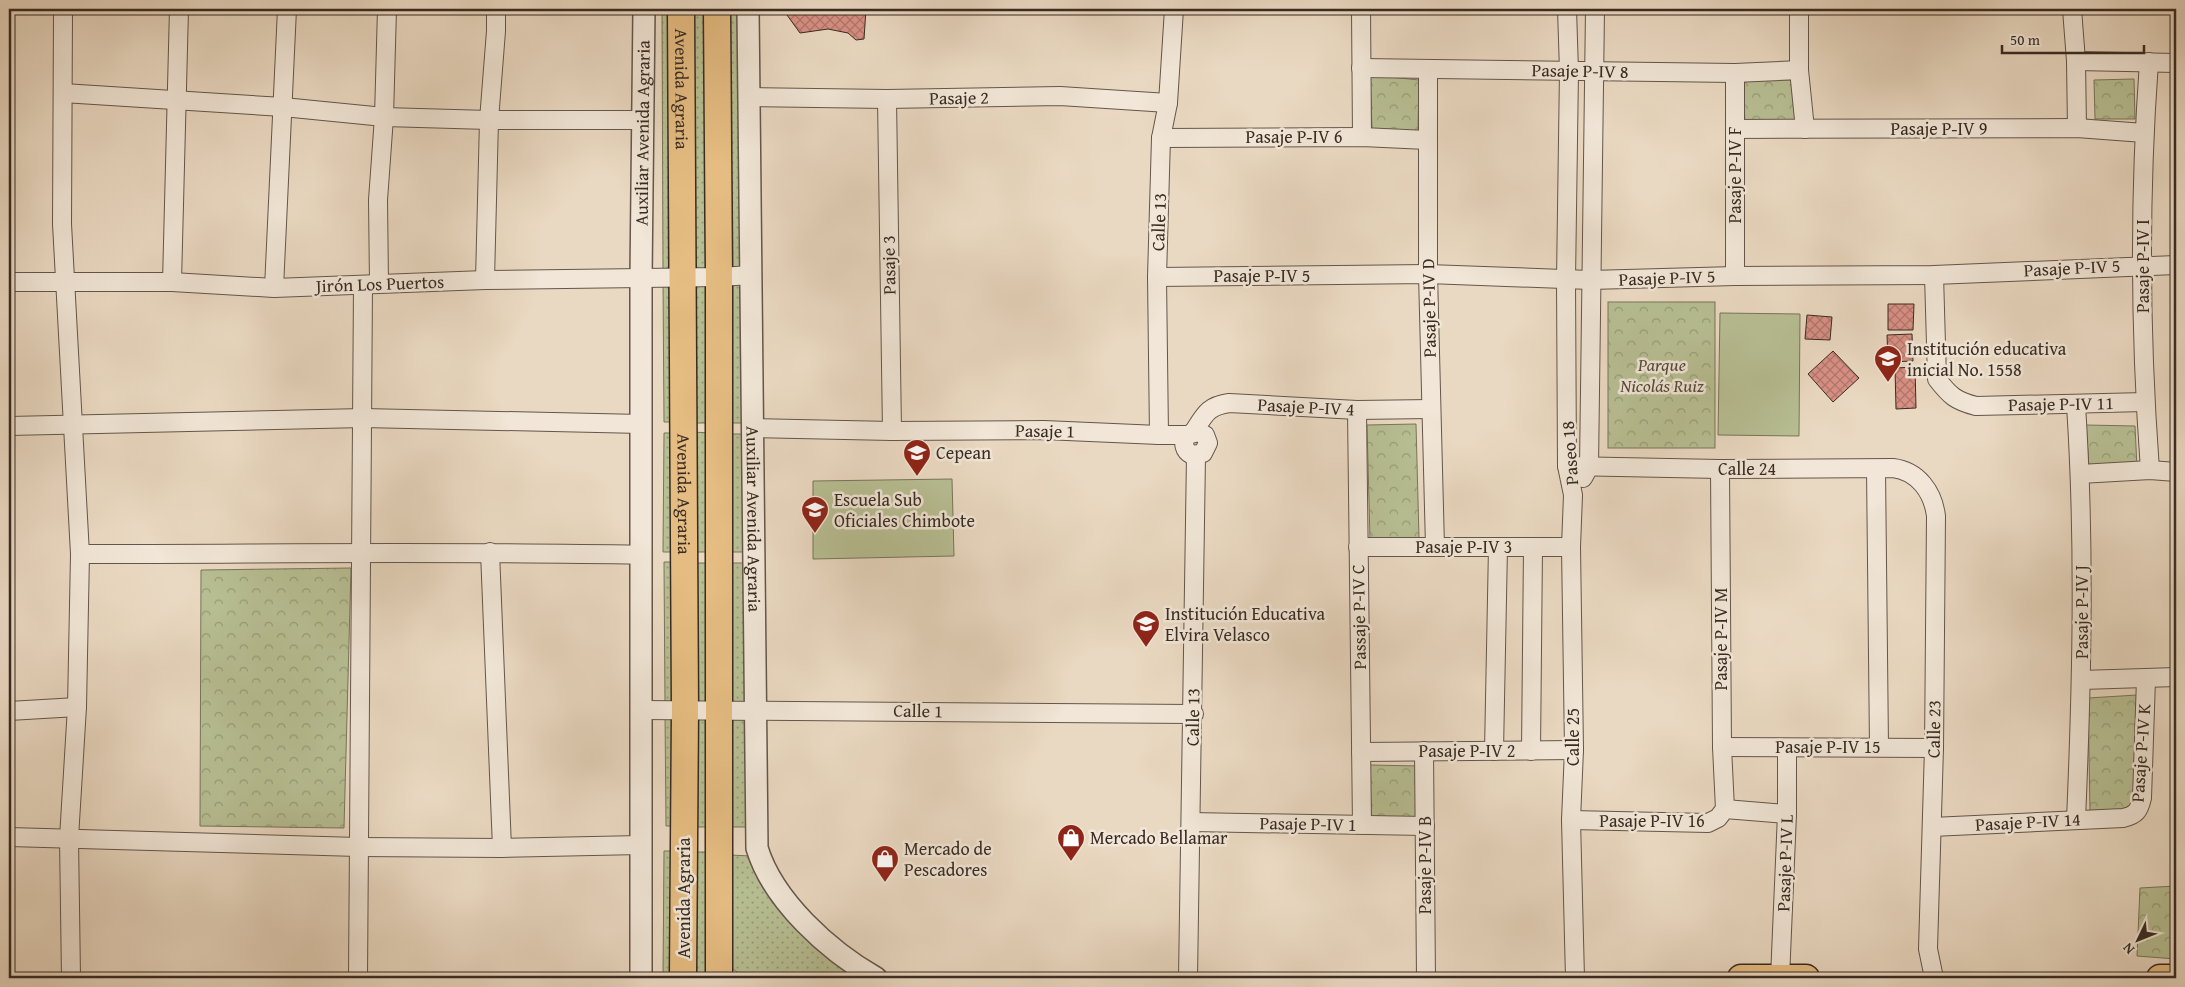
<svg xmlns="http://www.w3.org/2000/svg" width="2185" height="987" viewBox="0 0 2185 987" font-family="'Gentium Book Plus',serif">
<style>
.grass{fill:url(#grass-dots);stroke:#78755b}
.forest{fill:url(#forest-crowns);stroke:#78755b}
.pitch{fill:#b7bf93;stroke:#78755b}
.building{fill:url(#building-cross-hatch);stroke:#382b23}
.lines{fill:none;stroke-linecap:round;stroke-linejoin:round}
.minor-casing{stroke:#64564b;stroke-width:20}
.tertiary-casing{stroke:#64564b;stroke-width:24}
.primary-casing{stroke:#382b23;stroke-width:29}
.minor{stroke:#f1e6d7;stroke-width:18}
.tertiary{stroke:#f1e6d7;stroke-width:21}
.primary{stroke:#e5bc81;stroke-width:26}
.labels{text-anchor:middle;stroke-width:5;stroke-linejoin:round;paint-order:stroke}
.street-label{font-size:18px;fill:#382b23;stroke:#f1e6d7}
.poi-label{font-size:18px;fill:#382b23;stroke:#f1e6d7;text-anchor:start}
.park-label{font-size:18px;font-style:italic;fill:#514939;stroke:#f1e6d7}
</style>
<defs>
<pattern id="grass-dots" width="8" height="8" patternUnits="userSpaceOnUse" patternTransform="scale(1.25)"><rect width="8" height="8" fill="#b7bf93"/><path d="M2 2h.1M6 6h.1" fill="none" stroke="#969b78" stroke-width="1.8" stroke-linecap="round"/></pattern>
<pattern id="forest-crowns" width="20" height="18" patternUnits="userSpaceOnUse" patternTransform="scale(1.25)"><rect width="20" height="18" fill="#b7bf93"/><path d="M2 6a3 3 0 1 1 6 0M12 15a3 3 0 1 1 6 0" fill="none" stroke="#969b78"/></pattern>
<pattern id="building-cross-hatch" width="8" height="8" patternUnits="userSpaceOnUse" patternTransform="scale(1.25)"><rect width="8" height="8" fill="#d99085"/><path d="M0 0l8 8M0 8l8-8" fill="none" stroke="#b1766c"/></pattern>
</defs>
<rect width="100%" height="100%" fill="#ead9c2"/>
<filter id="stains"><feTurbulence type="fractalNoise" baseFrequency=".004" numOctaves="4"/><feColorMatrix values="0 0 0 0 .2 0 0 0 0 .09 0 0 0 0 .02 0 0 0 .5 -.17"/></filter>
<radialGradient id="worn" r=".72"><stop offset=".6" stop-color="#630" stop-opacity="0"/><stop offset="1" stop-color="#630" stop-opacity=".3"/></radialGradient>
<!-- grass -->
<g class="grass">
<polygon points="662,9 677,9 679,273 663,273"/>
<polygon points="685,9 713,9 715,273 686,272"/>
<polygon points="720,9 744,9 746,273 722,273"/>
<polygon points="686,280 716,280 717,423 687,423"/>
<polygon points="722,280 747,280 745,423 723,423"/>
<polygon points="663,281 680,281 682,422 664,422"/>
<polygon points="689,432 716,433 714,552 687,552"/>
<polygon points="664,433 680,433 680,552 663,552"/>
<polygon points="723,434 746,434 748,552 724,552"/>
<polygon points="664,562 680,562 681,706 665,706"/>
<polygon points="690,563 714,563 715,704 691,704"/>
<polygon points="725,563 746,563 749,702 728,702"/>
<polygon points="665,714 680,714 681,826 666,826"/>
<polygon points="692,718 713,719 713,827 691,827"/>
<polygon points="728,718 747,718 746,827 726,827"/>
<polygon points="664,851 683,851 681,978 663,978"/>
<polygon points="690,852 715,852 714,978 690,978"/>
<polygon points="730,855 751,856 862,978 745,978 729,966"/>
</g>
<!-- forest -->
<g class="forest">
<polygon points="1370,75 1419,80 1418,131 1372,129"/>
<polygon points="1743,79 1794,80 1796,123 1745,124"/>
<polygon points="2134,79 2135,119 2095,119 2094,80"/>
<rect x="1608" y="302" width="107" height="146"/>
<polygon points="1416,424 1419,538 1370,539 1367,425"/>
<polygon points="2086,425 2135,426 2137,468 2089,468"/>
<polygon points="351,568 344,828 200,826 201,570"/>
<polygon points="2137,695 2138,809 2090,811 2088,698"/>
<polygon points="1370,765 1419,766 1420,818 1371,816"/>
<polygon points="2176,886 2176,959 2137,956 2140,888"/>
</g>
<!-- pitch -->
<g class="pitch">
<polygon points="1720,313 1800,314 1799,436 1718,435"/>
<polygon points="952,479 954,556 813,559 813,481"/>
</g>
<!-- building -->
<g class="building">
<polygon points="791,9 866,9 864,39 856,40 848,33 828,29 800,33 787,15"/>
<polygon points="1888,304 1914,304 1913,330 1888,330"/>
<polygon points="1807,315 1832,317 1830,340 1805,339"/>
<polygon points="1912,334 1913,361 1888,362 1887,335"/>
<polygon points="1833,351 1859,378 1833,402 1808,374"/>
<polygon points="1915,367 1916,408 1896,409 1895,368"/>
</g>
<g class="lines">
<defs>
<g id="minor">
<polyline points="63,9 62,224 80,554 77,707 69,838 71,978"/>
<polyline points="1361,9 1362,137"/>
<polyline points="1567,9 1569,71 1566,280 1567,466 1573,495 1571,547 1574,750 1571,820 1575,978"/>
<polyline points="1799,9 1799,70 1805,129"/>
<polyline points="2072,9 2076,61 2077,128"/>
<polyline points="2076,61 2176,63"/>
<path d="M2149,62c-10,136 -9,273 1,408"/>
<polyline points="1361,68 1735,73 1799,70"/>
<polyline points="1428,69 1428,274 1435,547"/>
<polyline points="63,93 283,107 384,117 489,120 642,120"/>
<polyline points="749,97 887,99 1060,96 1168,103"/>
<polyline points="887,99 892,431"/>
<polyline points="1735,129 2077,128 2144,133"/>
<polyline points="1161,138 1362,137 1427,140"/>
<path d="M1934,275l3,104c13,17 19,22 39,27l169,-4"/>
<polyline points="1735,276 1735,73"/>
<polyline points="1157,277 1428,274 1590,280 1735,276 1934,275 2176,265"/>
<polyline points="485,280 489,120 496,31 496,9"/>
<polyline points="9,282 172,282 274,288 485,280 719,277 752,275"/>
<polyline points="172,282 179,9"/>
<polyline points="379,283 378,200 384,117 387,9"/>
<polyline points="274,288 287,9"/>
<polyline points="1357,410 1362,825"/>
<polyline points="9,426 363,418 642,424"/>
<path d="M754,428l138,3 152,-1 115,5h28l11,-3 7,3 3,8 -5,10 -11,2c-8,-4 -10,-12 -5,-20"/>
<path d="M1194,431c11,-17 14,-25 35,-28l128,7 74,-1"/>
<polyline points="1159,435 1157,277 1161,138 1168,103 1174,9"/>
<path d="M1567,466l153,3 173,-1c25,3 40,24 43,48l-2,232 -6,201 6,29"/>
<polyline points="1720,469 1722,747 1725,809"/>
<polyline points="1876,469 1879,747"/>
<polyline points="2080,474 2150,470 2176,472"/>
<polyline points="1583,478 1589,467 1595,9"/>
<polyline points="1358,547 1571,547"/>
<polyline points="490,552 502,848"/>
<path d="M80,554c188,0 375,-3 562,1"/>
<polyline points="2082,680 2176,677"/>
<polyline points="642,710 1194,714"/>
<polyline points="9,711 77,707"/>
<polyline points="1722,747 1934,748"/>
<polyline points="1424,751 1426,978"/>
<polyline points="1494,751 1498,547"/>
<polyline points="1531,751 1533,547"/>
<polyline points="1361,752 1574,750"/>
<polyline points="1571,820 1708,823 1718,818 1725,809 1787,814"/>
<path d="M2076,820c6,-139 9,-277 0,-415"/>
<polyline points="1191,822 1425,826"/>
<path d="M1932,827l191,-9c13,-3 16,-7 19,-20l4,-119"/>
<polyline points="9,837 358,847 502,848 641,845"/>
<polyline points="358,978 363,285"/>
<polyline points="1188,978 1196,456"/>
<polyline points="1780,978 1787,814 1787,748"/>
</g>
<g id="tertiary">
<path id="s1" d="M748,9l9,839c16,53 72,103 119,130"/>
<path id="s2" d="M641,978v-700l3,-269"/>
</g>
<g id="primary">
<path id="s3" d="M681,9l4,701 -2,268"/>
<polyline points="717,9 719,277 719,978"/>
<polyline points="1741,978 1806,978"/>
<polyline points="2160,978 2176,978"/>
</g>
</defs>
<!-- minor casing -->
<use href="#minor" class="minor-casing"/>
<!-- tertiary casing -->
<use href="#tertiary" class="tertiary-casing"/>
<!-- primary casing -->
<use href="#primary" class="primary-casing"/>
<!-- minor -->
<use href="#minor" class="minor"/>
<!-- tertiary -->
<use href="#tertiary" class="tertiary"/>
<!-- primary -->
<use href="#primary" class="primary"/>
</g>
<!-- icons -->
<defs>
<symbol id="school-pin" viewBox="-11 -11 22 30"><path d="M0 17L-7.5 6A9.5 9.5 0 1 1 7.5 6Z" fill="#8f2418" stroke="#f1e6d7"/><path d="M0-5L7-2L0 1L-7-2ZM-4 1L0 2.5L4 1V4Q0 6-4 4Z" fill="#fff"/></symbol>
<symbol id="shop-pin" viewBox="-11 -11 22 30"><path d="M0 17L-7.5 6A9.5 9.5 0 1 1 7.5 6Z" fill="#8f2418" stroke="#f1e6d7"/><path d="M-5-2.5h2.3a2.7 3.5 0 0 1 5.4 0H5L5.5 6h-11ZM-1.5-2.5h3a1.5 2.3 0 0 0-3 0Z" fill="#fff"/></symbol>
</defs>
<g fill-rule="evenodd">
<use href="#school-pin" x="1872" y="343" width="32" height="43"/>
<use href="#school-pin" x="901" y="437" width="32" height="43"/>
<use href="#school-pin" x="799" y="494" width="32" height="43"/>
<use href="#school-pin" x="1130" y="608" width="32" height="43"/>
<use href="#shop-pin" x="1055" y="822" width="32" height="43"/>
<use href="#shop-pin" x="869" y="843" width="32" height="43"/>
</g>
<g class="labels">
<!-- street labels -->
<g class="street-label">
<text transform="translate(1580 71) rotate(1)" y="6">Pasaje P-IV 8</text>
<text dy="6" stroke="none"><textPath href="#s3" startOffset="80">Avenida Agraria</textPath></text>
<text transform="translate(959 98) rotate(-1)" y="6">Pasaje 2</text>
<text x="1939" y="135">Pasaje P-IV 9</text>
<text dy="6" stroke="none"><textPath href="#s2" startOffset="845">Auxiliar Avenida Agraria</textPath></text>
<text x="1294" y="143">Pasaje P-IV 6</text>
<text transform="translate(1735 175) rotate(-90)" y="6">Pasaje P-IV F</text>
<text transform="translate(1159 222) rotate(-88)" y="6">Calle 13</text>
<text transform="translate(889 265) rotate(-91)" y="6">Pasaje 3</text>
<text transform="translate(2143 266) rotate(-90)" y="6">Pasaje P-IV I</text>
<text transform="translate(2072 268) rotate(-3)" y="6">Pasaje P-IV 5</text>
<text x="1262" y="282">Pasaje P-IV 5</text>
<text transform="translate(1667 278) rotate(-2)" y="6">Pasaje P-IV 5</text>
<text transform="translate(380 284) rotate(-2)" y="6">Jirón Los Puertos</text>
<text transform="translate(1429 308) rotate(-91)" y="6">Pasaje P-IV D</text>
<text transform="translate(2061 404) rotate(-1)" y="6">Pasaje P-IV 11</text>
<text transform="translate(1306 407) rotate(3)" y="6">Pasaje P-IV 4</text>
<text transform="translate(1045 431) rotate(1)" y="6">Pasaje 1</text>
<text transform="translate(1570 453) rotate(-94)" y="6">Paseo 18</text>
<text x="1747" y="475">Calle 24</text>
<text dy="6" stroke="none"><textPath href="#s3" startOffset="485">Avenida Agraria</textPath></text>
<text dy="6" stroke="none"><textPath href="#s1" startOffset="510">Auxiliar Avenida Agraria</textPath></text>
<text x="1464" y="553">Pasaje P-IV 3</text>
<text transform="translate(2082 612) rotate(-90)" y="6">Pasaje P-IV J</text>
<text transform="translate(1359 617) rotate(-91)" y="6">Passaje P-IV C</text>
<text transform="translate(1721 639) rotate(-90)" y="6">Pasaje P-IV M</text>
<text transform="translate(918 711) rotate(1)" y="6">Calle 1</text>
<text transform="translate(1193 717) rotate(-89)" y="6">Calle 13</text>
<text transform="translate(1934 729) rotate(-89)" y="6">Calle 23</text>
<text transform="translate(1573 737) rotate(-90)" y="6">Calle 25</text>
<text x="1828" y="753">Pasaje P-IV 15</text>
<text x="1467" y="757">Pasaje P-IV 2</text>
<text transform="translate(2141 753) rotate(-86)" y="6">Pasaje P-IV K</text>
<text x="1652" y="827">Pasaje P-IV 16</text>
<text transform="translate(2028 822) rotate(-3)" y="6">Pasaje P-IV 14</text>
<text transform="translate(1308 824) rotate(1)" y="6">Pasaje P-IV 1</text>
<text transform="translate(1785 863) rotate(-88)" y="6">Pasaje P-IV L</text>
<text transform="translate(1425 865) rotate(-90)" y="6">Pasaje P-IV B</text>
<text transform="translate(684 898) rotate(-90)" y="6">Avenida Agraria</text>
</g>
<!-- poi labels -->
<g class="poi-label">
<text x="1907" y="355">Institución educativa<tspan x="1907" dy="21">inicial No. 1558</tspan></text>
<text x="936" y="459">Cepean</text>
<text x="834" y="506">Escuela Sub<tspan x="834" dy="21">Oficiales Chimbote</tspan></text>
<text x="1165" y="620">Institución Educativa<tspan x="1165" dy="21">Elvira Velasco</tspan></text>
<text x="1090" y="844">Mercado Bellamar</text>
<text x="904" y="855">Mercado de<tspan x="904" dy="21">Pescadores</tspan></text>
</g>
<!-- park labels -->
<g class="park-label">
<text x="1662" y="371">Parque<tspan x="1662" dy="21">Nicolás Ruiz</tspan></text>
</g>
</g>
<!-- margin -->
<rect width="2185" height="987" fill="none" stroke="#ead9c2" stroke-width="30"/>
<rect x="10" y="10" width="2165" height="967" fill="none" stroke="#382b23" stroke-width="2.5"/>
<rect x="15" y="15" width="2155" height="957" fill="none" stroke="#382b23"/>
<!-- north arrow -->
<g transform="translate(2138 940) rotate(227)" stroke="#f1e6d7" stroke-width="4" paint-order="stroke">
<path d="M0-4L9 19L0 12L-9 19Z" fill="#382b23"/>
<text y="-8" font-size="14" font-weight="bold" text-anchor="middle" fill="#382b23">N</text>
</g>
<!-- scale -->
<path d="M2002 45v8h142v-8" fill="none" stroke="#382b23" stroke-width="2.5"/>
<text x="2010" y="45" font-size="15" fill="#382b23" stroke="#f1e6d7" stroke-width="4" paint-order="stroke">50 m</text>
<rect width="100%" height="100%" filter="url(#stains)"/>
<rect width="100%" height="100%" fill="url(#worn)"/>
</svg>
